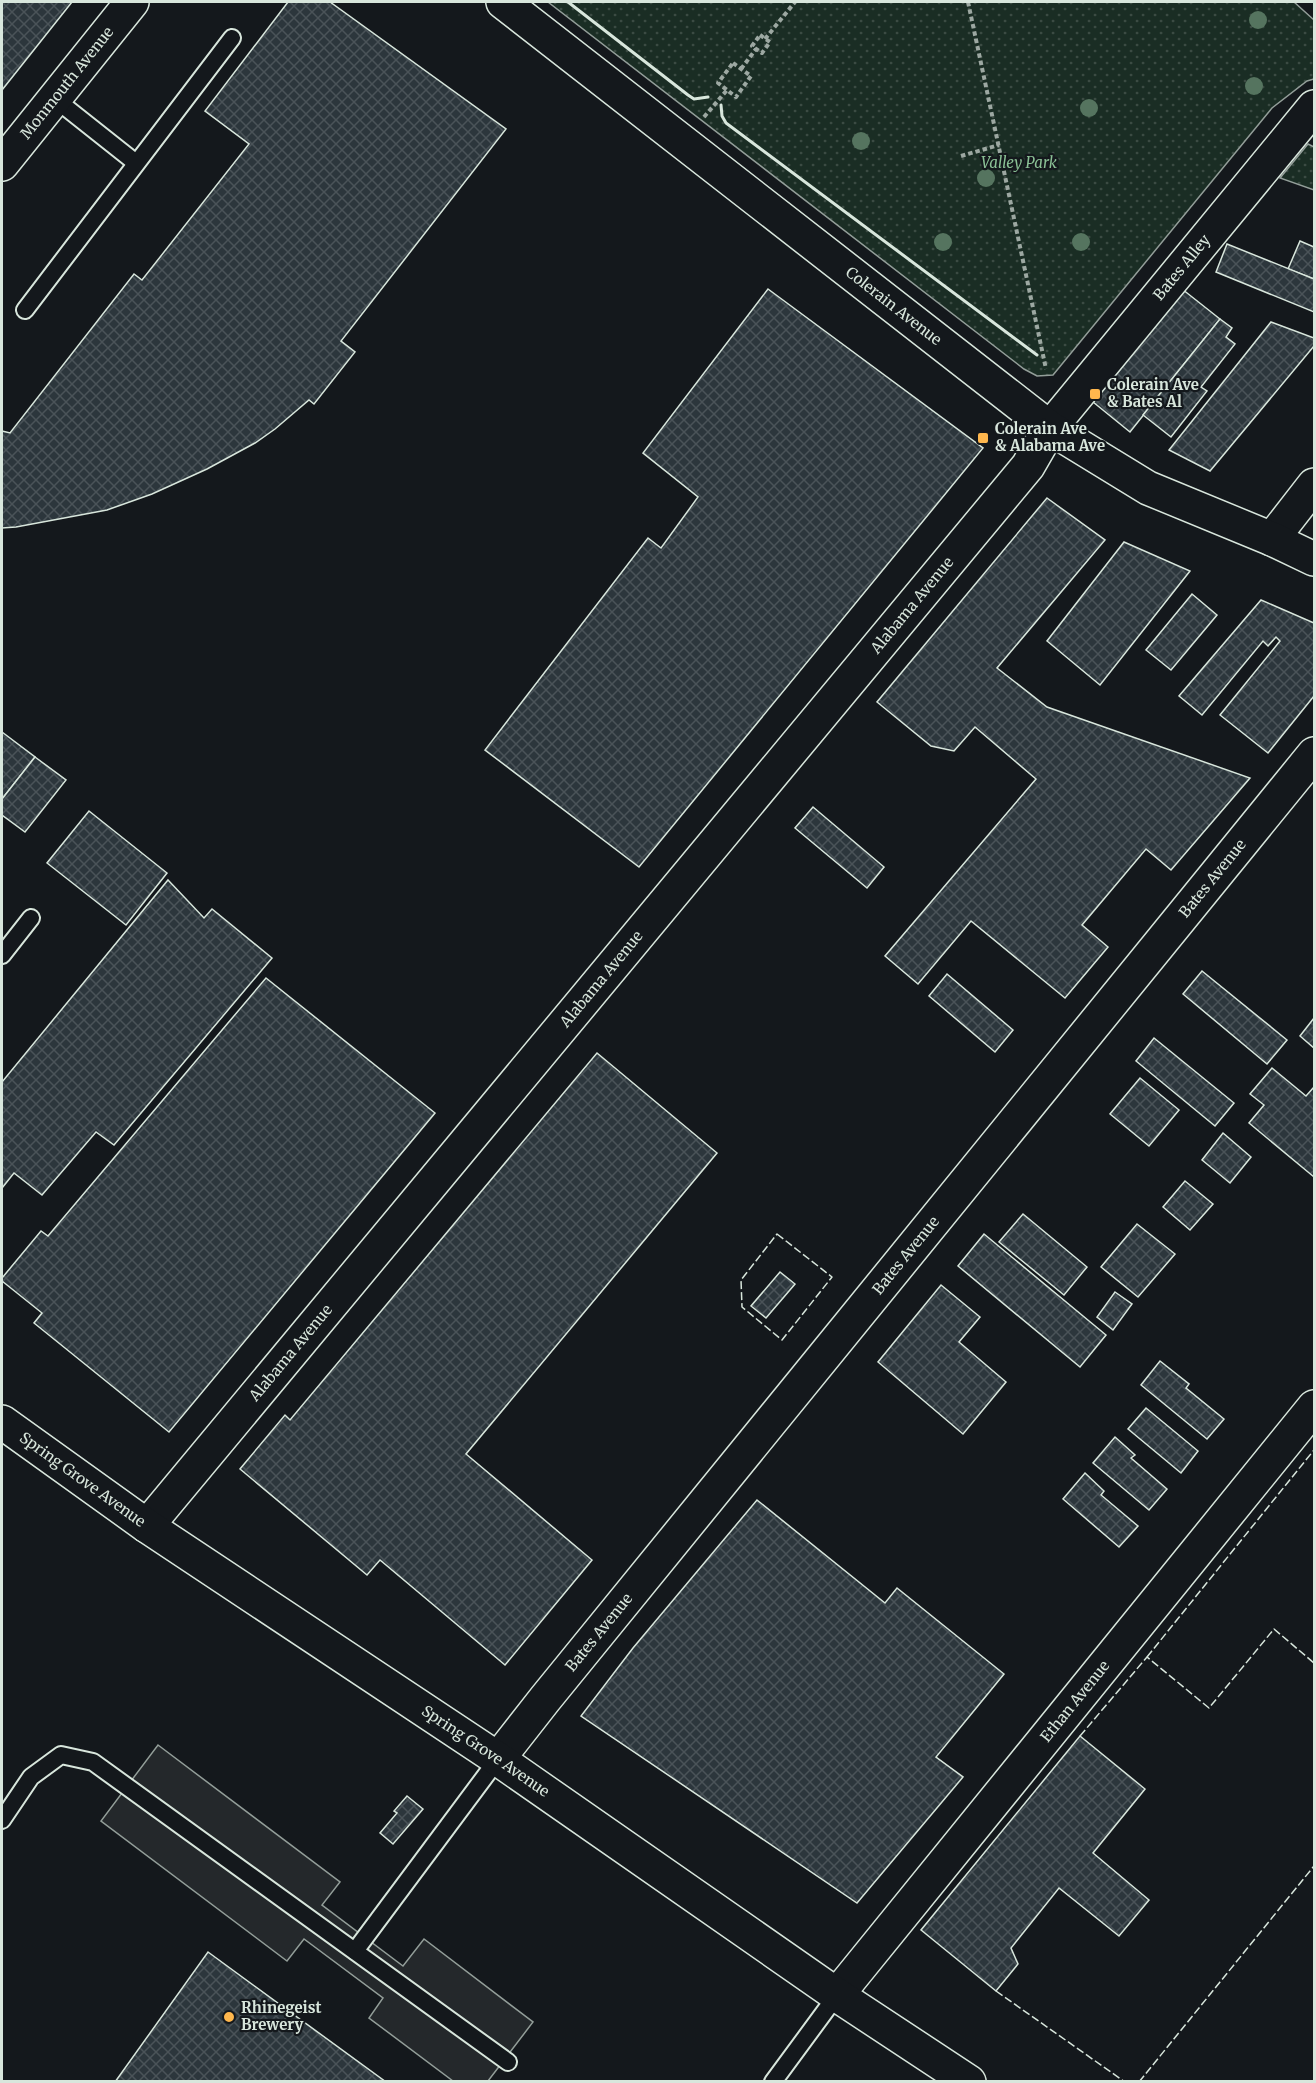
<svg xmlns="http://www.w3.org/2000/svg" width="1316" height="2083" viewBox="0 0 1316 2083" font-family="Merriweather,serif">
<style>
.park{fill:url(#park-dots);stroke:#939e99;stroke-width:1.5}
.parking{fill:#24282b;stroke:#939e99;stroke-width:1.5}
.building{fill:url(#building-cross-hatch);stroke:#d8e6dc;stroke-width:1.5}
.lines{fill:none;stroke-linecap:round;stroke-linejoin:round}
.service-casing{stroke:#d8e6dc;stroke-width:20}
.minor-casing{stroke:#d8e6dc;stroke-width:36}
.tertiary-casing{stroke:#d8e6dc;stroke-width:36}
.secondary-casing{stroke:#d8e6dc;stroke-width:36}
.path{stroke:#9da8a2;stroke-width:4;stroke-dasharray:4.5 3;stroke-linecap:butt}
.service{stroke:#14181c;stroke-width:16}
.minor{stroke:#14181c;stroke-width:33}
.tertiary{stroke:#14181c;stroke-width:33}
.secondary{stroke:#14181c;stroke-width:33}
.fence{stroke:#d8e6dc;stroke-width:1.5;stroke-dasharray:8 3;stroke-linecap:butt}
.wall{stroke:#d8e6dc;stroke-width:3}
.tree{fill:#55745f}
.poi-dot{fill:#ffb74d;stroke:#14181c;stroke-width:2}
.labels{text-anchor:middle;stroke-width:4.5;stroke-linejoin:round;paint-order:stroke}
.street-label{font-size:15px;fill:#d8e6dc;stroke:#14181c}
.park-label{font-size:15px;font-style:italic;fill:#8ac095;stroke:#14181c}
.poi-label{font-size:15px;font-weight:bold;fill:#d8e6dc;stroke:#14181c;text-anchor:start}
</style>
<defs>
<pattern id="park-dots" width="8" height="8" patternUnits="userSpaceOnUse" patternTransform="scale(1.5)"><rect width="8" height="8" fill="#1a2d24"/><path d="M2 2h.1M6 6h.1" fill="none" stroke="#3b4b43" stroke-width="1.8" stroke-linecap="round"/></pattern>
<pattern id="building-cross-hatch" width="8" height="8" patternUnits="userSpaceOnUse" patternTransform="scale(1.5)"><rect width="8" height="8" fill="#2c363c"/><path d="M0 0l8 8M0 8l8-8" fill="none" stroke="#4a5358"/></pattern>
</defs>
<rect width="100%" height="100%" fill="#14181c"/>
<!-- park -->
<g class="park">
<polygon points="548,2 1294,2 1314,20 1314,79 1307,81 1272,108 1053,375 1037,376 1024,369"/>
<polygon points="1308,144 1314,147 1314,190 1280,178"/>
</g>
<!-- parking -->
<polygon class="parking" points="158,1745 340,1882 322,1905 403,1966 424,1939 533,2022 488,2081 453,2081 369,2018 383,1998 304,1939 287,1961 101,1821"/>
<!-- building -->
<g class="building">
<polygon points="2,2 72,2 2,90"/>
<polygon points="288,2 330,2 506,129 341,341 355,352 314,404 309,400 275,429 255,443 207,469 152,494 107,510 16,527 2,528 2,431 10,433 134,274 142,280 249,144 205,111"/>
<polygon points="1300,241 1314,247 1314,279 1288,269"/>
<polygon points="1227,244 1314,279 1314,312 1216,272"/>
<polygon points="768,289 983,448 639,867 485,750 648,538 661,548 698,497 643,453"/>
<polygon points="1182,289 1220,319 1130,432 1093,402"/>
<polygon points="1220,319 1232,328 1226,337 1235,344 1201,387 1207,391 1171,437 1143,415"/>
<polygon points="1271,322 1314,338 1314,346 1210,471 1169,450"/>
<polygon points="1047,498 1105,540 997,668 1047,707 1250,778 1171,870 1146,849 1082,925 1108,947 1065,998 971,921 918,984 885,956 1036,779 975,727 954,751 931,746 877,702"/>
<polygon points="1124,542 1190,571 1100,685 1047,641"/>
<polygon points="1192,594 1217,615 1171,670 1146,650"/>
<polygon points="1261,600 1314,623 1314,696 1268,753 1220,715 1280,641 1276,637 1268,646 1263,641 1202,715 1179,696"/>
<polygon points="2,732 35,757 2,799"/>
<polygon points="35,757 66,780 25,832 2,815 2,799"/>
<polygon points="813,807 884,867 867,888 795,828"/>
<polygon points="89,811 167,873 126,925 47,863"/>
<polygon points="168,880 204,918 212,909 272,958 114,1145 96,1132 42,1195 14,1173 2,1188 2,1082"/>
<polygon points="1202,971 1287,1040 1267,1064 1183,994"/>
<polygon points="947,974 1013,1030 995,1052 929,996"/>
<polygon points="266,978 435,1113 169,1432 34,1323 42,1313 2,1281 2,1278 41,1231 48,1236"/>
<polygon points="1314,1018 1314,1048 1300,1036"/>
<polygon points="1154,1038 1234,1103 1215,1126 1136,1061"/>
<polygon points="597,1053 717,1153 466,1454 592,1560 505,1665 380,1560 367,1575 240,1469 285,1415 290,1420"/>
<polygon points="1272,1068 1306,1096 1314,1087 1314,1177 1249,1123 1264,1105 1250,1094"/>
<polygon points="1140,1078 1179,1110 1149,1146 1110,1114"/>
<polygon points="1223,1133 1251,1157 1230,1183 1202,1160"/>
<polygon points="1185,1181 1213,1204 1190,1230 1163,1207"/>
<polygon points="1023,1214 1087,1267 1064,1295 999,1242"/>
<polygon points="1137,1224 1175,1254 1138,1297 1101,1267"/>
<polygon points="984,1234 1106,1335 1080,1367 958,1266"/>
<polygon points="780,1272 795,1284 766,1318 751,1306"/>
<polygon points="941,1285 980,1317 959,1342 1006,1382 963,1434 878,1362"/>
<polygon points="1115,1292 1132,1304 1113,1330 1097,1317"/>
<polygon points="1160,1361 1189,1384 1186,1388 1224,1419 1207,1439 1141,1385"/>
<polygon points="1146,1408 1198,1451 1181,1473 1128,1429"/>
<polygon points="1115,1437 1135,1455 1131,1458 1167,1489 1149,1510 1093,1463"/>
<polygon points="1085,1473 1104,1491 1101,1495 1138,1526 1119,1547 1063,1499"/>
<polygon points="757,1500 885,1603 897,1588 1004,1674 936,1757 963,1777 857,1903 581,1716 633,1648"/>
<polygon points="1080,1736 1145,1789 1093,1853 1149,1900 1119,1936 1059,1888 1011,1948 1018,1964 996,1991 921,1930"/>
<polygon points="407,1796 423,1809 393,1844 380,1833 397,1813 394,1811"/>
<polygon points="208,1952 386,2082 115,2082"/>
</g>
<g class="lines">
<defs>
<g id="service">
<polyline points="54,98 136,163"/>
<polyline points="25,310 232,38"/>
<polyline points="2,955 31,918"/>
<polyline points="2,1820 31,1777 61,1755 93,1762 508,2062"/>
<polyline points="355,1951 498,1759"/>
<polyline points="773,2082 837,1995"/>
</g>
<g id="minor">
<polyline points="1272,539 1314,485"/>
<path id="s1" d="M147,1526l881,-1060 22,-38 264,-321"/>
<path id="s2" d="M498,1759l47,-60 769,-945"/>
<path id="s3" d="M837,1995l477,-588"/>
</g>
<g id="tertiary">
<path id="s4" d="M503,2l547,426 98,60 124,51 42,20"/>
<path id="s5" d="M2,164l130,-162"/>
</g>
<g id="secondary">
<path id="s6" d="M2,1422l145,104 351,233 339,236 132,87"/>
</g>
</defs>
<!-- service casing -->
<use href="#service" class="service-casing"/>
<!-- minor casing -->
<use href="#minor" class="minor-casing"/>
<!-- tertiary casing -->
<use href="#tertiary" class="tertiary-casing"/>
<!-- secondary casing -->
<use href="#secondary" class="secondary-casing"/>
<!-- path -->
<g class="path">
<polyline points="968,2 1046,369"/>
<polygon points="760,35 770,42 762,53 752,46"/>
<polyline points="765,39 795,2"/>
<polygon points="733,63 751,76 736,97 718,83"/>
<polyline points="741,69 756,49"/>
<polyline points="704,117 727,90"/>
<polyline points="961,156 999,145"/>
</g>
<!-- service -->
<use href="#service" class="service"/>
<!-- minor -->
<use href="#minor" class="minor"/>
<!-- tertiary -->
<use href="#tertiary" class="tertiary"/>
<!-- secondary -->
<use href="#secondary" class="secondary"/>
<!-- fence -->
<g class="fence">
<polygon points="777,1234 832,1277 782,1340 742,1307 741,1280"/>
<polyline points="1147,1657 1314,1450"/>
<polyline points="1080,1736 1147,1657 1209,1708 1274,1629 1314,1663"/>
<polyline points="996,1991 1125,2082"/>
<polyline points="1139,2082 1314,1866"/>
</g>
<!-- wall -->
<g class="wall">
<polyline points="568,2 688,95 694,99 708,97"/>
<polyline points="721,105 722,116 726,123 1037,355"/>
</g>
</g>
<!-- trees -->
<g class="tree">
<circle cx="1258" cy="20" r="9"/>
<circle cx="1254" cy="86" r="9"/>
<circle cx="1089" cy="108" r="9"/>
<circle cx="861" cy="141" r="9"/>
<circle cx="986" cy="178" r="9"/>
<circle cx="943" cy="242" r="9"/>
<circle cx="1081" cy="242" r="9"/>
</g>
<!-- markers -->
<g class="poi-dot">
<rect x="1089" y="388" width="12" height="12" rx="3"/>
<rect x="977" y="432" width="12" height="12" rx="3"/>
<circle cx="229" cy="2017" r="6"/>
</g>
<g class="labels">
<!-- street labels -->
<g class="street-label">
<text dy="5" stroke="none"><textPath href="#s5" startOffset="104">Monmouth Avenue</textPath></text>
<text dy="5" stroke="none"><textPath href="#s1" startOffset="1630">Bates Alley</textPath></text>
<text dy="5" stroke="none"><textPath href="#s4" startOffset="495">Colerain Avenue</textPath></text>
<text dy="5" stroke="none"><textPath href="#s1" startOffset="1197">Alabama Avenue</textPath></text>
<text dy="5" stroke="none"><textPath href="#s2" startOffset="1134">Bates Avenue</textPath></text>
<text dy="5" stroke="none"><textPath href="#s1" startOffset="711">Alabama Avenue</textPath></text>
<text dy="5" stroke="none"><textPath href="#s2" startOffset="648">Bates Avenue</textPath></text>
<text dy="5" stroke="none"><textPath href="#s1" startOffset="225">Alabama Avenue</textPath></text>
<text dy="5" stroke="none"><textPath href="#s6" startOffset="99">Spring Grove Avenue</textPath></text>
<text dy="5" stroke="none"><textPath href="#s2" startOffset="162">Bates Avenue</textPath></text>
<text dy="5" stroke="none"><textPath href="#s3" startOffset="378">Ethan Avenue</textPath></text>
<text dy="5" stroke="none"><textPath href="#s6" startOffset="585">Spring Grove Avenue</textPath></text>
</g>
<!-- park labels -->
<g class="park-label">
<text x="1019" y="168">Valley Park</text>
</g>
<!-- poi labels -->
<g class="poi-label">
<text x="1107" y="390">Colerain Ave<tspan x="1107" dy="17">&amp; Bates Al</tspan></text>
<text x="995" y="434">Colerain Ave<tspan x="995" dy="17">&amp; Alabama Ave</tspan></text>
<text x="241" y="2013">Rhinegeist<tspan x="241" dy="17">Brewery</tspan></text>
</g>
</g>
<!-- border -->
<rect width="1316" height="2083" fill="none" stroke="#d8e6dc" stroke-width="6"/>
</svg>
